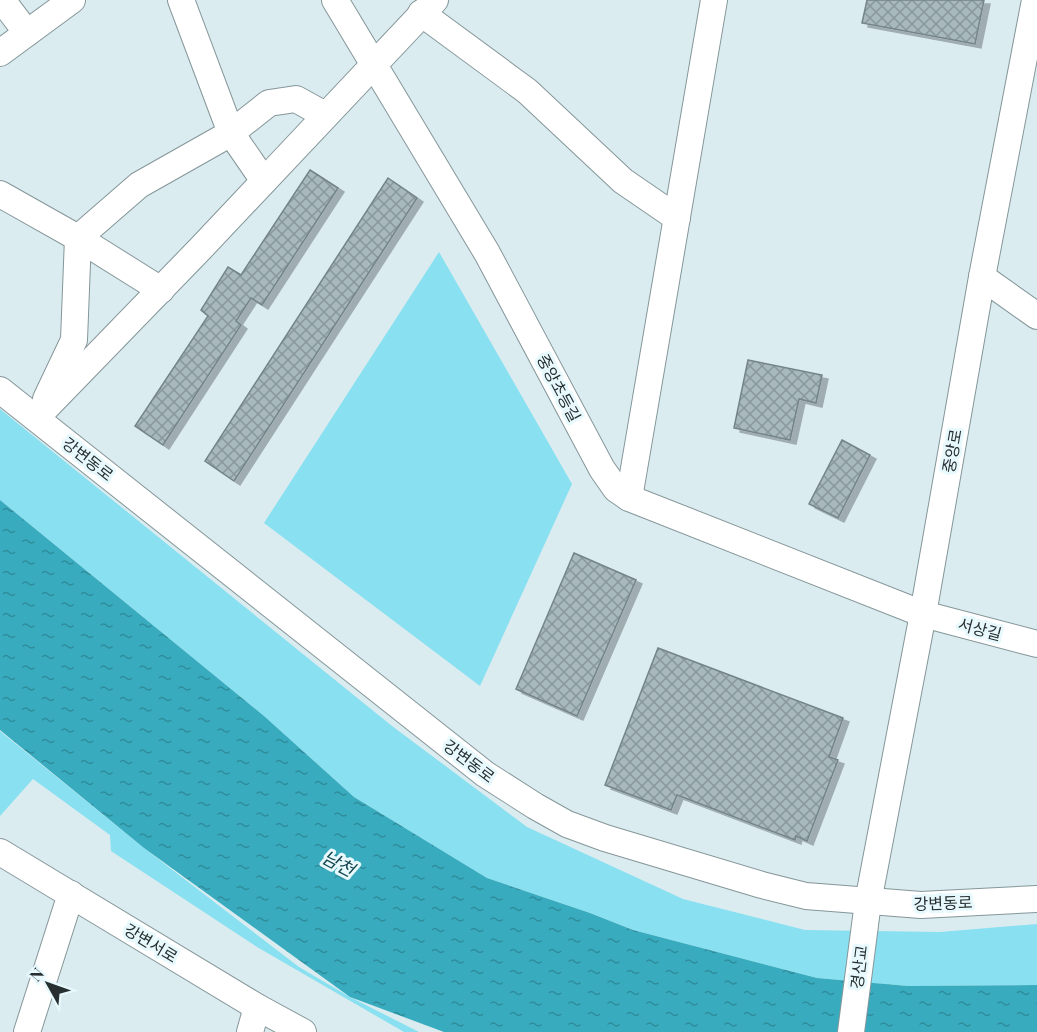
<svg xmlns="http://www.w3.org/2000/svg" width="1037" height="1032" viewBox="0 0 1037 1032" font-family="'Playfair Display','Noto Sans KR',serif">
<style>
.green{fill:#88e0f0}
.water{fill:url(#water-ripples)}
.building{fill:url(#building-cross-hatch);stroke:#748488;stroke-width:1.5;filter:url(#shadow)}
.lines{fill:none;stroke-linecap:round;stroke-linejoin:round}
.minor-casing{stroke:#859699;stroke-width:28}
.minor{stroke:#fff;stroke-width:26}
.labels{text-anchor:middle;stroke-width:6;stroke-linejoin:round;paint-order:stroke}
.street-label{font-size:16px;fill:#272f30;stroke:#e7f9fd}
.water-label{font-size:18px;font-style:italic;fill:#12444d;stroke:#e7f9fd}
</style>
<defs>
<pattern id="water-ripples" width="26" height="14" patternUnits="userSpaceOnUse" patternTransform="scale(1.5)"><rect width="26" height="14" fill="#38abbe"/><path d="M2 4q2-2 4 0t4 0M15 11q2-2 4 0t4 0" fill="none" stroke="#2f8c9b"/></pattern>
<pattern id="building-cross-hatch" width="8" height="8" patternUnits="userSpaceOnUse" patternTransform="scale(1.5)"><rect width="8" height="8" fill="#a7b9bc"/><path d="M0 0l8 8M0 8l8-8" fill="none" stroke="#889799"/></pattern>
<filter id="shadow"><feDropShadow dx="6" dy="4" stdDeviation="0" flood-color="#0004"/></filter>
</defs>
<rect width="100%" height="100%" fill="#daecf0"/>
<!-- green -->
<g class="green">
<polygon points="439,252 572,484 480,686 264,523"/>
<polygon points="0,409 392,726 527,827 683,899 805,930 940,932 1037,924 1037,985 908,986 817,978 633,930 590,913 487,878 354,797 264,716 0,500"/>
<polygon points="0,731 144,848 299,967 350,997 419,1032 404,1032 257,947 111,851 110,835 33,779 0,816"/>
</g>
<!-- water -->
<polygon class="water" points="0,500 264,716 354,797 487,878 590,913 633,930 817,978 908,986 1037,985 1037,1032 444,1032 350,997 144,848 0,730"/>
<!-- building -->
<g class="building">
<polygon points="867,0 984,0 975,44 862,23"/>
<polygon points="310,170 338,188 262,305 251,298 236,321 241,325 163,445 135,426 208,316 201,310 228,267 241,275"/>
<polygon points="388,178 417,198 234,481 205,461"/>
<polygon points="748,360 822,375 816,403 799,399 790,440 734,428"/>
<polygon points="842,440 870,455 838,518 809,504"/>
<polygon points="574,553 636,580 577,716 516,689"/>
<polygon points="658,648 843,718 829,757 838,760 807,841 796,836 795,840 677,795 671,810 605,785"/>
</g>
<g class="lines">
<defs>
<g id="minor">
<polyline points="2,0 27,33"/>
<polyline points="181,0 231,133 264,181"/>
<polyline points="335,0 487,253 602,469 616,489 629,498 923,614 1037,644"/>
<polyline points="421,13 527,91 623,181 677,218"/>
<polyline points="0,53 72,0"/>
<polyline points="0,194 78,238 161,290"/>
<polyline points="982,277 1037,316"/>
<polyline points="0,390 485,774 535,806 567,824 605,838 762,885 806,896 921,905 1037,899"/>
<polyline points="46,399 74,340 78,238 139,185 231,133 269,103 296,99 325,115"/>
<polyline points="36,418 200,249 435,0"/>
<polyline points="629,498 714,0"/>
<polyline points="0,852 257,1007 303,1032"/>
<polyline points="27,1032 71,894"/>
<polyline points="250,1032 257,1007"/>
<polyline points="851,1032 868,902 923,614 982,277 1035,0"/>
</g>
</defs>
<!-- minor casing -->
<use href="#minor" class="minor-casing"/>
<!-- minor -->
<use href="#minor" class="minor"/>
</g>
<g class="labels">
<!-- street labels -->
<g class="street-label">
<text transform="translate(559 388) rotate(62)" y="6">중앙초등길</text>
<text transform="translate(952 451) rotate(-80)" y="6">중앙로</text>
<text transform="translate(88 459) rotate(38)" y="6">강변동로</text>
<text transform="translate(980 629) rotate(15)" y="6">서상길</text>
<text transform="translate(469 761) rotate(37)" y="6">강변동로</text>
<text transform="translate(943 903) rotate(-2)" y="6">강변동로</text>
<text transform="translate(151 943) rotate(31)" y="6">강변서로</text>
<text transform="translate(859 967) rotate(-83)" y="6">경산교</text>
</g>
<!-- water labels -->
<g class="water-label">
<text transform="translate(338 864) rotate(28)" y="6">남천</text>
</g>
</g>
<!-- north arrow -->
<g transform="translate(48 984) rotate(310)" stroke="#e7f9fd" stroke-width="4.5" paint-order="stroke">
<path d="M0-4.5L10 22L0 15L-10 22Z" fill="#272f30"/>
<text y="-9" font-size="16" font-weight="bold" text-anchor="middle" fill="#272f30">N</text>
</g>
</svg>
